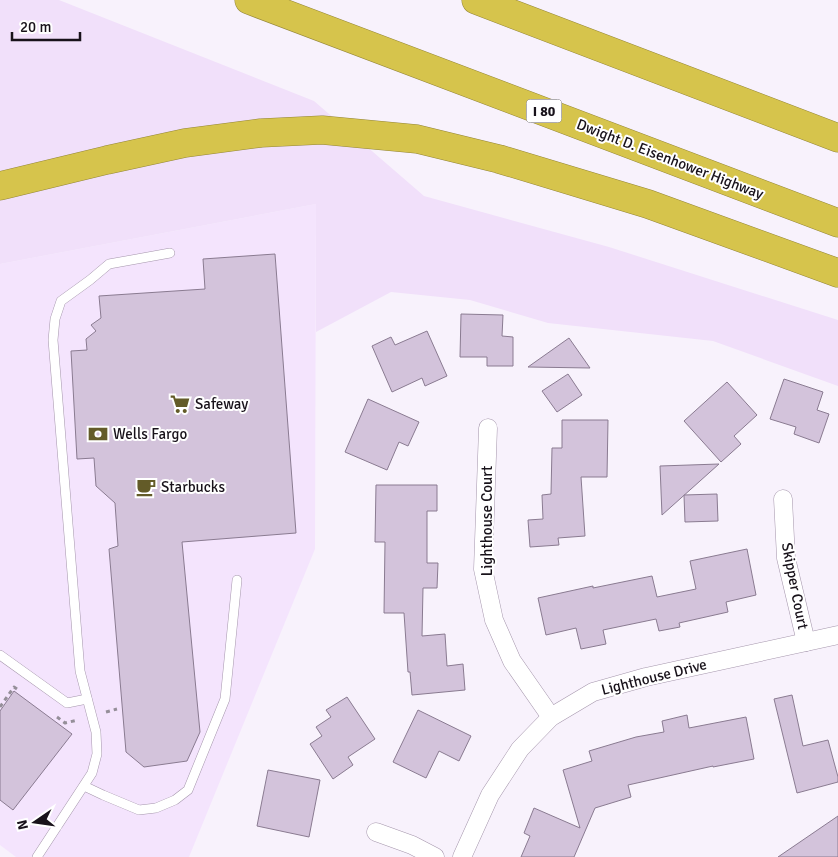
<svg xmlns="http://www.w3.org/2000/svg" width="838" height="857" viewBox="0 0 838 857" font-family="Signika,sans-serif">
<style>
.built{fill:#f4e4fd}
.green{fill:#f1e0fa}
.building{fill:#d3c3db;stroke:#8a7b91}
.lines{fill:none;stroke-linecap:round;stroke-linejoin:round}
.service-casing{stroke:#a596ac;stroke-width:10}
.minor-casing{stroke:#a596ac;stroke-width:19}
.motorway-casing{stroke:#94863a;stroke-width:29}
.path{stroke:#958f99;stroke-width:3;stroke-dasharray:4 4;stroke-linecap:butt}
.service{stroke:#fff;stroke-width:9}
.minor{stroke:#fff;stroke-width:18}
.motorway{stroke:#d6c44c;stroke-width:28}
.labels{text-anchor:middle;stroke-width:4;stroke-linejoin:round;paint-order:stroke}
.shield{fill:#fff;stroke:#5d595f;stroke-width:1}
.shield-label{font-size:14px;font-weight:bold;fill:#18121a}
.street-label{font-size:15px;fill:#18121a;stroke:#fff}
.poi-label{font-size:15px;fill:#18121a;stroke:#fff;text-anchor:start}
</style>
<rect width="100%" height="100%" fill="#f8f2fc"/>
<!-- built -->
<polygon class="built" points="316,204 315,549 189,857 16,857 0,845 0,264"/>
<!-- green -->
<polygon class="green" points="0,0 59,0 314,101 424,196 609,247 838,320 838,386 713,341 548,323 470,300 391,292 316,332 316,204 0,264"/>
<!-- building -->
<g class="building">
<polygon points="275,254 296,533 182,542 200,732 187,761 144,767 126,752 109,549 118,546 115,503 96,486 94,458 77,459 71,351 87,350 86,339 96,331 91,325 101,318 99,296 205,289 203,259"/>
<polygon points="461,314 503,315 502,336 513,337 513,366 487,366 487,357 460,357"/>
<polygon points="427,331 447,376 425,386 422,378 392,392 372,346 391,337 395,345"/>
<polygon points="569,338 590,368 528,367"/>
<polygon points="568,374 582,395 557,412 542,391"/>
<polygon points="784,379 823,392 817,410 829,414 819,443 794,434 796,427 770,419"/>
<polygon points="727,382 757,415 734,436 741,444 721,462 684,421"/>
<polygon points="368,399 419,422 408,446 399,442 387,470 345,452"/>
<polygon points="562,420 608,420 607,477 581,477 585,536 558,538 559,545 530,547 528,520 543,519 542,495 551,494 552,448 562,448"/>
<polygon points="719,464 662,515 660,466"/>
<polygon points="376,485 437,485 437,511 427,511 427,563 438,563 437,588 423,588 422,636 445,634 447,666 463,664 465,690 412,695 410,672 408,672 404,613 384,613 385,542 375,542"/>
<polygon points="717,494 718,521 685,522 684,495"/>
<polygon points="747,549 756,595 726,602 728,612 679,623 680,627 659,631 656,619 603,630 606,644 581,649 576,628 546,635 538,598 593,586 593,588 652,576 657,597 696,589 690,561"/>
<polygon points="14,691 72,734 13,810 0,800 0,711"/>
<polygon points="792,695 803,746 828,740 838,777 838,782 797,793 774,699"/>
<polygon points="347,697 375,739 348,757 353,765 333,779 310,744 322,736 316,727 331,717 326,710"/>
<polygon points="418,710 471,736 459,761 439,751 426,778 393,762"/>
<polygon points="687,715 689,728 746,717 754,759 713,767 713,766 628,785 631,797 595,808 574,857 521,857 530,836 524,833 534,808 580,828 563,770 592,761 589,751 636,737 664,732 662,721"/>
<polygon points="268,770 320,780 309,837 257,826"/>
<polygon points="838,816 838,857 778,857"/>
</g>
<g class="lines">
<defs>
<g id="service">
<polyline points="0,655 67,703 87,699"/>
<polyline points="84,786 103,795 139,810 156,808 175,800 188,790 225,699 237,580"/>
<polyline points="37,857 92,773 97,754 96,732 80,671 53,340 55,319 61,301 90,280 109,264 170,253"/>
</g>
<g id="minor">
<polyline points="488,428 483,569 494,620 512,661 551,717"/>
<polyline points="783,499 786,558 806,642"/>
<polyline points="376,832 412,845 435,857"/>
<polyline points="462,857 490,795 520,749 551,717 593,692 646,677 838,635"/>
</g>
<g id="motorway">
<polyline points="249,0 838,223"/>
<polyline points="476,0 838,138"/>
<polyline points="0,186 107,160 185,143 261,133 322,130 417,139 499,159 648,204 838,273"/>
</g>
</defs>
<!-- service casing -->
<use href="#service" class="service-casing"/>
<!-- minor casing -->
<use href="#minor" class="minor-casing"/>
<!-- motorway casing -->
<use href="#motorway" class="motorway-casing"/>
<!-- path -->
<g class="path">
<polyline points="0,707 14,687 17,689"/>
<polyline points="106,712 117,709"/>
<polyline points="57,717 65,723 78,720"/>
</g>
<!-- service -->
<use href="#service" class="service"/>
<!-- minor -->
<use href="#minor" class="minor"/>
<!-- motorway -->
<use href="#motorway" class="motorway"/>
</g>
<!-- icons -->
<defs>
<symbol id="supermarket-bare" viewBox="-9 -9 18 18"><path d="M-6-5.5h2.5l.6 2H6L4.5 2H-2.5L-4.4-4H-6ZM-1.5 3.2a1.3 1.3 0 1 0 .1 0ZM3 3.2a1.3 1.3 0 1 0 .1 0Z" fill="#635b28" stroke="#fff" stroke-width="2.5" paint-order="stroke"/></symbol>
<symbol id="bank-bare" viewBox="-9 -9 18 18"><path d="M-6-4H6V4H-6ZM0-2.3a2.3 2.3 0 1 0 0 4.6a2.3 2.3 0 1 0 0-4.6Z" fill="#635b28" stroke="#fff" stroke-width="2.5" paint-order="stroke"/></symbol>
<symbol id="cafe-bare" viewBox="-9 -9 18 18"><path d="M-5.5-4.5H6V0H3Q3 3.5 0 3.5H-2.5Q-5.5 3.5-5.5 0ZM3-3.2v2h1.7v-2ZM-6 4.5H4V6H-6Z" fill="#635b28" stroke="#fff" stroke-width="2.5" paint-order="stroke"/></symbol>
</defs>
<g fill-rule="evenodd">
<use href="#supermarket-bare" x="166" y="390" width="28" height="28"/>
<use href="#bank-bare" x="84" y="420" width="28" height="28"/>
<use href="#cafe-bare" x="132" y="473" width="28" height="28"/>
</g>
<g class="labels">
<!-- shield labels -->
<rect class="shield" x="526.5" y="99.5" width="35" height="23" rx="4"/>
<g class="shield-label">
<text x="544" y="116">I 80</text>
</g>
<!-- street labels -->
<g class="street-label">
<text transform="translate(670 159) rotate(21)" y="5">Dwight D. Eisenhower Highway</text>
<text transform="translate(487 521) rotate(-90)" y="5">Lighthouse Court</text>
<text transform="translate(795 586) rotate(79)" y="5">Skipper Court</text>
<text transform="translate(654 677) rotate(-14)" y="5">Lighthouse Drive</text>
</g>
<!-- poi labels -->
<g class="poi-label">
<text x="195" y="409">Safeway</text>
<text x="113" y="439">Wells Fargo</text>
<text x="161" y="492">Starbucks</text>
</g>
</g>
<!-- north arrow -->
<g transform="translate(35 822) rotate(257)" stroke="#ffffff" stroke-width="4" paint-order="stroke">
<path d="M0-4L9 19L0 12L-9 19Z" fill="#18121a"/>
<text y="-8" font-size="14" font-weight="bold" text-anchor="middle" fill="#18121a">N</text>
</g>
<!-- scale -->
<path d="M12 32v8h68v-8" fill="none" stroke="#18121a" stroke-width="2.5"/>
<text x="20" y="32" font-size="15" fill="#18121a" stroke="#ffffff" stroke-width="4" paint-order="stroke">20 m</text>
</svg>
